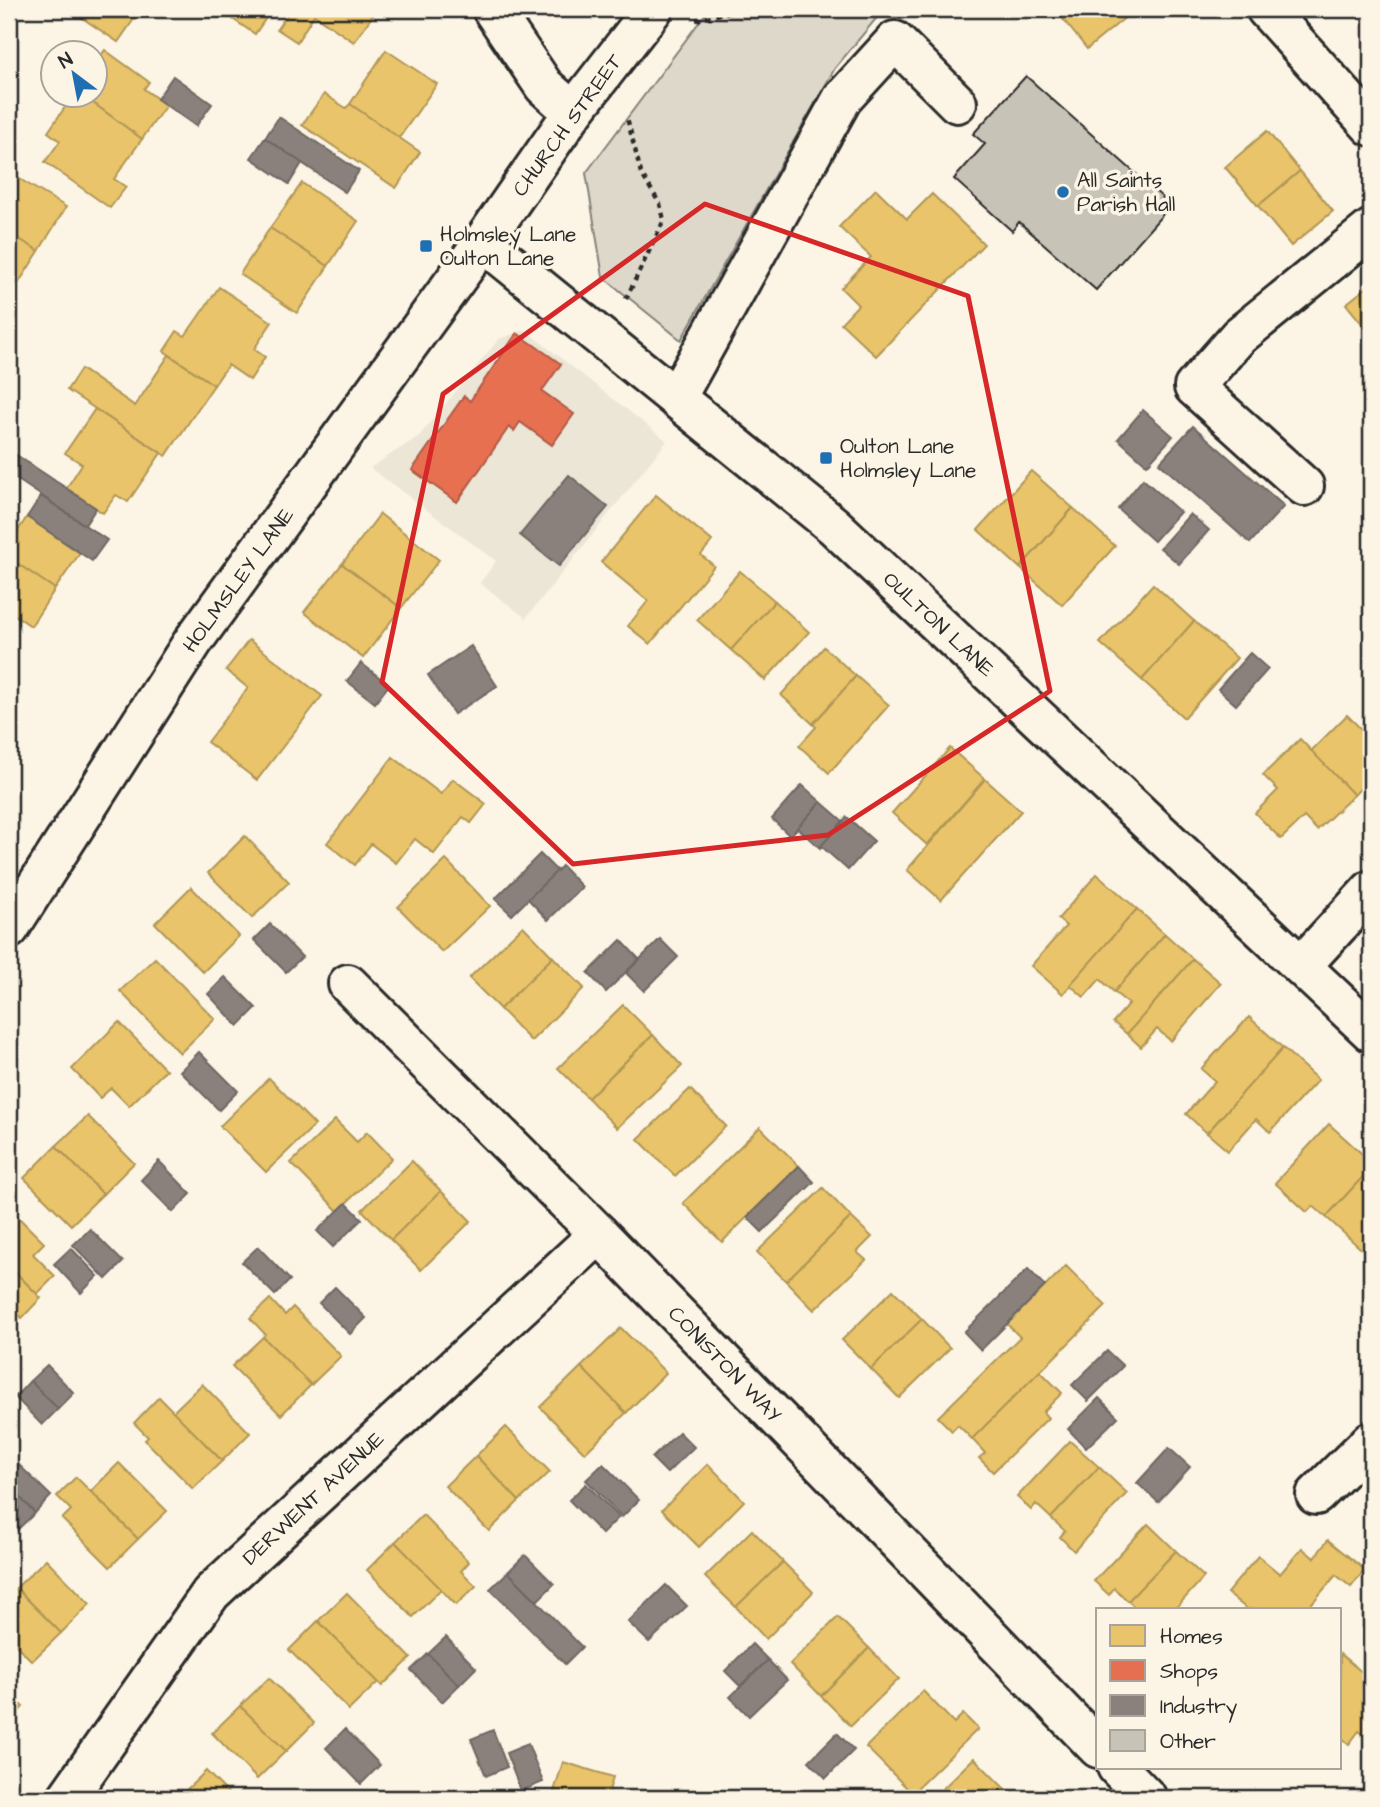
<svg xmlns="http://www.w3.org/2000/svg" width="1380" height="1807" viewBox="0 0 1380 1807" font-family="'Architects Daughter',sans-serif">
<style>
.built{fill:#ece6d7}
.green{fill:#ded8ca;stroke:#84827a;stroke-width:2}
.homes{fill:#e9c46a;stroke:#b09657;stroke-width:2}
.shops{fill:#e76f51;stroke:#af5b46;stroke-width:2}
.industry{fill:#8a817c;stroke:#6e6764;stroke-width:2}
.building{fill:#c8c3b7;stroke:#2b2b2b;stroke-width:2}
.lines{fill:none;stroke-linecap:round;stroke-linejoin:round}
.minor-casing{stroke:#2b2b2b;stroke-width:44}
.path{stroke:#2b2b2b;stroke-width:4.5;stroke-dasharray:5 5;stroke-linecap:butt}
.minor{stroke:#fcf5e5;stroke-width:38}
.marked{fill:none;stroke:#d62828;stroke-width:5;stroke-linejoin:round}
.poi-dot{fill:#1f6fb2;stroke:#fcf5e5;stroke-width:2.5}
.labels{text-anchor:middle;stroke-width:7;stroke-linejoin:round;paint-order:stroke}
.street-label{font-size:21px;fill:#2b2b2b;stroke:#fcf5e5}
.poi-label{font-size:21px;fill:#2b2b2b;stroke:#fcf5e5;text-anchor:start}
</style>
<rect width="100%" height="100%" fill="#fcf5e5"/>
<filter id="ink" filterUnits="userSpaceOnUse"><feTurbulence type="fractalNoise" baseFrequency=".0143" numOctaves="2"/><feDisplacementMap in="SourceGraphic" scale="14" xChannelSelector="R" yChannelSelector="G"/><feConvolveMatrix kernelMatrix="1 2 1 2 8 2 1 2 1" color-interpolation-filters="sRGB"/></filter>
<g filter="url(#ink)">
<!-- built -->
<polygon class="built" points="525,330 667,441 526,618 480,583 496,561 370,468 419,436 499,339"/>
<!-- green -->
<polygon class="green" points="709,9 884,9 835,68 681,340 603,277 586,173"/>
<!-- homes -->
<g class="homes">
<polygon points="69,9 141,9 118,42"/>
<polygon points="218,9 272,9 255,34"/>
<polygon points="291,9 370,9 375,12 354,42 314,15 297,42 277,29"/>
<polygon points="1055,9 1121,9 1127,16 1087,49"/>
<polygon points="105,50 149,82 144,89 166,105 142,139 81,94 94,94 94,65"/>
<polygon points="386,50 437,84 399,138 350,104"/>
<polygon points="74,94 81,94 142,139 114,179 126,187 110,208 45,162 60,141 48,132"/>
<polygon points="324,94 346,108 350,104 420,152 396,188 302,125"/>
<polygon points="1267,131 1300,171 1258,206 1225,167"/>
<polygon points="1300,171 1333,211 1291,246 1258,206"/>
<polygon points="18,178 66,207 39,251 9,233 9,192"/>
<polygon points="302,183 358,221 328,266 270,228"/>
<polygon points="876,189 907,219 932,194 984,244 876,356 841,323 858,305 841,288 871,257 839,227"/>
<polygon points="270,228 328,266 297,313 240,274"/>
<polygon points="9,233 39,251 11,295 9,294"/>
<polygon points="1371,284 1371,335 1346,304"/>
<polygon points="219,287 272,322 254,349 265,357 250,380 228,365 214,385 164,351 177,331 185,336"/>
<polygon points="169,355 214,385 166,456 67,390 81,369 135,406"/>
<polygon points="95,409 161,453 128,502 116,495 103,513 66,489 82,464 65,453"/>
<polygon points="1031,471 1073,508 1020,568 978,530"/>
<polygon points="656,495 712,541 701,555 714,566 650,644 628,626 648,601 601,562"/>
<polygon points="1073,508 1115,546 1062,605 1020,568"/>
<polygon points="380,514 439,560 401,608 342,564"/>
<polygon points="27,517 80,553 55,589 9,558 9,544"/>
<polygon points="9,558 55,589 31,626 9,611"/>
<polygon points="342,564 401,608 363,658 304,612"/>
<polygon points="740,571 775,601 731,650 697,620"/>
<polygon points="1153,584 1194,621 1142,680 1100,643"/>
<polygon points="775,601 809,632 765,680 731,650"/>
<polygon points="1194,621 1237,658 1184,718 1142,680"/>
<polygon points="249,640 322,696 257,780 207,742 248,688 226,670"/>
<polygon points="824,647 856,676 813,724 781,695"/>
<polygon points="856,676 889,705 829,773 799,746 816,727 813,724"/>
<polygon points="1347,715 1371,739 1371,778 1354,795 1311,751"/>
<polygon points="1300,739 1354,795 1317,830 1304,817 1281,839 1255,813 1278,790 1263,775"/>
<polygon points="950,748 985,779 927,845 892,813"/>
<polygon points="393,757 441,794 453,779 486,804 471,823 463,817 434,854 415,839 396,863 371,844 355,865 327,843"/>
<polygon points="985,779 1021,811 941,900 907,870"/>
<polygon points="245,836 289,882 252,918 208,873"/>
<polygon points="446,860 490,906 442,952 398,907"/>
<polygon points="1097,874 1137,909 1063,994 1031,966 1066,926 1058,919"/>
<polygon points="191,887 239,936 203,972 155,923"/>
<polygon points="1137,909 1165,934 1114,992 1100,979 1084,997 1070,985"/>
<polygon points="523,926 553,957 500,1009 469,978"/>
<polygon points="1165,934 1193,959 1127,1034 1113,1022 1129,1004 1114,992"/>
<polygon points="553,957 584,988 531,1041 500,1009"/>
<polygon points="155,958 215,1019 180,1053 120,991"/>
<polygon points="1193,959 1221,983 1171,1041 1157,1029 1141,1047 1127,1034"/>
<polygon points="623,1005 653,1035 588,1098 558,1068"/>
<polygon points="1249,1017 1283,1048 1207,1133 1186,1114 1215,1081 1201,1069"/>
<polygon points="119,1022 166,1070 129,1106 111,1088 100,1098 72,1069"/>
<polygon points="653,1035 682,1066 617,1128 588,1098"/>
<polygon points="1283,1048 1318,1080 1270,1132 1256,1119 1228,1151 1207,1133"/>
<polygon points="269,1078 315,1125 266,1172 220,1126"/>
<polygon points="690,1089 726,1126 675,1176 638,1139"/>
<polygon points="88,1116 134,1163 103,1194 56,1146"/>
<polygon points="335,1120 357,1142 367,1132 392,1158 338,1211 291,1163"/>
<polygon points="1329,1124 1371,1162 1371,1168 1326,1217 1313,1206 1307,1212 1275,1183"/>
<polygon points="760,1127 799,1166 722,1242 683,1203"/>
<polygon points="56,1146 103,1194 71,1225 24,1178"/>
<polygon points="412,1161 441,1191 391,1240 362,1210"/>
<polygon points="1371,1168 1371,1258 1326,1217"/>
<polygon points="823,1188 851,1217 786,1281 757,1252"/>
<polygon points="441,1191 471,1221 421,1270 391,1240"/>
<polygon points="9,1208 44,1243 33,1254 55,1276 37,1294 9,1266"/>
<polygon points="851,1217 872,1237 857,1252 866,1260 814,1310 786,1281"/>
<polygon points="9,1266 41,1298 22,1318 9,1304"/>
<polygon points="1066,1266 1106,1306 972,1439 958,1425 952,1431 938,1417 1020,1337 1007,1324"/>
<polygon points="893,1290 922,1319 871,1369 842,1340"/>
<polygon points="270,1299 285,1315 293,1307 341,1356 311,1385 263,1337 265,1334 250,1318"/>
<polygon points="922,1319 950,1348 899,1398 871,1369"/>
<polygon points="621,1328 666,1373 626,1413 581,1367"/>
<polygon points="263,1337 311,1385 281,1415 232,1366"/>
<polygon points="581,1367 626,1413 585,1453 540,1407"/>
<polygon points="1040,1371 1062,1393 1043,1412 1048,1418 993,1472 979,1458 985,1453 972,1439"/>
<polygon points="202,1384 250,1433 222,1461 173,1412"/>
<polygon points="159,1397 222,1461 193,1489 145,1440 148,1437 134,1423"/>
<polygon points="506,1427 550,1472 519,1501 476,1456"/>
<polygon points="1070,1441 1099,1467 1051,1518 1036,1504 1031,1510 1017,1497"/>
<polygon points="476,1456 519,1501 489,1531 445,1486"/>
<polygon points="119,1463 167,1511 138,1539 91,1491"/>
<polygon points="708,1464 744,1501 699,1547 662,1510"/>
<polygon points="1099,1467 1127,1493 1074,1551 1060,1537 1065,1531 1051,1518"/>
<polygon points="76,1477 138,1539 110,1567 62,1519 71,1510 57,1496"/>
<polygon points="423,1515 469,1562 461,1571 476,1586 456,1605 395,1542"/>
<polygon points="1148,1524 1176,1551 1128,1601 1114,1588 1109,1595 1094,1581"/>
<polygon points="752,1530 783,1562 736,1607 705,1577"/>
<polygon points="1328,1540 1365,1570 1351,1587 1336,1575 1307,1609 1247,1609 1227,1593 1258,1556 1280,1574 1302,1548 1314,1558"/>
<polygon points="395,1542 441,1589 413,1617 367,1570"/>
<polygon points="1176,1551 1204,1577 1175,1609 1137,1609 1128,1601"/>
<polygon points="46,1559 90,1604 61,1633 16,1588"/>
<polygon points="783,1562 813,1592 766,1639 736,1607"/>
<polygon points="16,1588 61,1633 32,1661 9,1638 9,1595"/>
<polygon points="347,1593 411,1658 382,1686 318,1621"/>
<polygon points="838,1617 869,1648 821,1696 790,1664"/>
<polygon points="318,1621 378,1682 349,1710 289,1650"/>
<polygon points="869,1648 899,1679 851,1726 821,1696"/>
<polygon points="1340,1654 1368,1677 1371,1673 1370,1740 1359,1731 1349,1744 1340,1736"/>
<polygon points="269,1678 314,1723 286,1751 240,1706"/>
<polygon points="923,1691 954,1723 963,1714 978,1729 912,1793 866,1747"/>
<polygon points="9,1693 23,1707 9,1721"/>
<polygon points="240,1706 286,1751 257,1779 212,1733"/>
<polygon points="974,1758 1005,1789 995,1798 933,1798"/>
<polygon points="563,1762 613,1777 607,1798 552,1798"/>
<polygon points="206,1771 233,1798 178,1798"/>
<polygon points="1005,1789 1014,1798 995,1798"/>
</g>
<!-- shops -->
<polygon class="shops" points="517,333 561,364 542,391 574,414 552,445 520,422 514,431 509,427 457,502 412,470 464,396 470,401"/>
<!-- industry -->
<g class="industry">
<polygon points="173,76 212,104 196,126 157,99"/>
<polygon points="279,117 359,171 345,192 265,138"/>
<polygon points="265,138 302,163 289,184 251,158"/>
<polygon points="1143,410 1173,436 1147,465 1118,439"/>
<polygon points="1193,426 1284,506 1250,543 1159,463"/>
<polygon points="9,450 96,508 85,525 9,474"/>
<polygon points="569,475 608,507 559,566 520,535"/>
<polygon points="1143,479 1180,512 1154,541 1118,509"/>
<polygon points="41,496 107,540 92,561 27,517"/>
<polygon points="1190,514 1209,530 1179,564 1160,548"/>
<polygon points="471,646 497,686 454,714 428,675"/>
<polygon points="1250,653 1268,669 1236,705 1218,689"/>
<polygon points="361,663 389,685 375,703 347,681"/>
<polygon points="802,785 821,802 790,836 772,819"/>
<polygon points="821,802 843,821 820,848 797,828"/>
<polygon points="847,817 874,841 848,870 821,846"/>
<polygon points="540,854 557,871 512,915 495,899"/>
<polygon points="562,866 582,887 548,920 528,899"/>
<polygon points="270,924 302,957 286,972 254,940"/>
<polygon points="660,939 678,957 644,991 626,973"/>
<polygon points="621,940 639,959 606,992 588,973"/>
<polygon points="225,977 256,1008 238,1026 208,994"/>
<polygon points="199,1052 238,1091 219,1110 180,1071"/>
<polygon points="159,1161 191,1194 173,1212 141,1180"/>
<polygon points="799,1166 814,1182 762,1232 747,1217"/>
<polygon points="346,1203 362,1219 333,1247 317,1231"/>
<polygon points="90,1229 123,1262 106,1279 73,1245"/>
<polygon points="258,1247 290,1280 275,1295 242,1262"/>
<polygon points="71,1248 98,1276 81,1293 54,1264"/>
<polygon points="1028,1269 1045,1286 981,1350 964,1332"/>
<polygon points="335,1287 366,1318 350,1334 319,1303"/>
<polygon points="1107,1351 1123,1366 1088,1401 1072,1385"/>
<polygon points="47,1365 74,1393 58,1409 30,1381"/>
<polygon points="30,1381 58,1409 42,1425 15,1397"/>
<polygon points="1099,1398 1118,1417 1086,1448 1068,1429"/>
<polygon points="679,1432 694,1447 667,1473 652,1458"/>
<polygon points="1169,1448 1190,1467 1158,1502 1137,1483"/>
<polygon points="603,1464 639,1500 622,1517 586,1480"/>
<polygon points="19,1465 51,1496 35,1513 9,1486 9,1475"/>
<polygon points="586,1484 619,1517 602,1534 569,1500"/>
<polygon points="9,1486 35,1513 17,1530 9,1521"/>
<polygon points="525,1555 554,1584 537,1601 508,1572"/>
<polygon points="508,1572 582,1647 565,1664 490,1589"/>
<polygon points="666,1585 687,1606 649,1642 628,1622"/>
<polygon points="446,1637 476,1668 459,1685 428,1654"/>
<polygon points="752,1644 768,1660 740,1686 725,1671"/>
<polygon points="428,1654 459,1685 442,1702 411,1670"/>
<polygon points="768,1660 787,1680 749,1716 730,1697"/>
<polygon points="345,1729 380,1765 361,1784 326,1748"/>
<polygon points="493,1730 507,1767 486,1776 471,1739"/>
<polygon points="837,1733 854,1750 826,1778 809,1761"/>
<polygon points="528,1744 543,1782 521,1791 506,1753"/>
</g>
<!-- building -->
<polygon class="building" points="1026,76 1171,205 1096,290 1019,222 1012,231 954,179 985,144 973,134"/>
<g class="lines">
<defs>
<g id="minor">
<polyline points="492,9 544,86 573,112"/>
<polyline points="1266,9 1371,126"/>
<polyline points="483,242 834,526 1371,1032"/>
<polyline points="676,398 842,99 895,41 957,103"/>
<polyline points="1304,486 1194,387 1239,336 1371,229"/>
<polyline points="9,929 194,640 483,242 573,112 653,9"/>
<polyline points="1302,965 1371,890"/>
<polyline points="348,984 599,1234 1098,1748"/>
<polyline points="1316,1495 1371,1441"/>
<polyline points="1117,1767 1147,1798"/>
<polyline points="67,1798 211,1593 599,1234"/>
</g>
</defs>
<!-- minor casing -->
<use href="#minor" class="minor-casing"/>
<!-- path -->
<g class="path">
<polyline points="696,20 742,9"/>
<polyline points="626,299 664,220 660,204 641,173 627,118"/>
</g>
<!-- minor -->
<use href="#minor" class="minor"/>
</g>
</g>
<!-- marked area -->
<path class="marked" d="M705,204l263,92 82,395 -222,144 -255,29 -191,-182 61,-288z"/>
<!-- markers -->
<g class="poi-dot">
<circle cx="1063" cy="192" r="7"/>
<rect x="419" y="239" width="14" height="14" rx="3.5"/>
<rect x="819" y="451" width="14" height="14" rx="3.5"/>
</g>
<g class="labels">
<!-- street labels -->
<g class="street-label">
<text transform="translate(567 125) rotate(-54)" y="7">CHURCH STREET</text>
<text transform="translate(238 580) rotate(-54)" y="7">HOLMSLEY LANE</text>
<text transform="translate(939 624) rotate(43)" y="7">OULTON LANE</text>
<text transform="translate(725 1364) rotate(46)" y="7">CONISTON WAY</text>
<text transform="translate(313 1498) rotate(-43)" y="7">DERWENT AVENUE</text>
</g>
<!-- poi labels -->
<g class="poi-label">
<text x="1077" y="187">All Saints<tspan x="1077" dy="24">Parish Hall</tspan></text>
<text x="440" y="241">Holmsley Lane<tspan x="440" dy="24">Oulton Lane</tspan></text>
<text x="840" y="453">Oulton Lane<tspan x="840" dy="24">Holmsley Lane</tspan></text>
</g>
</g>
<!-- margin -->
<rect width="1380" height="1807" fill="none" stroke="#fcf5e5" stroke-width="35"/>
<rect x="18" y="18" width="1345" height="1772" fill="none" stroke="#2b2b2b" stroke-width="2.5" filter="url(#ink)"/>
<!-- legend -->
<rect x="1096" y="1608" width="245" height="161" fill="#fcf5e5" stroke="#a8a49b" stroke-width="2"/>
<rect x="1110" y="1625" width="35" height="21" fill="#e9c46a" stroke="#a8a49b" stroke-width="2"/>
<text x="1160" y="1643" font-size="21" fill="#2b2b2b">Homes</text>
<rect x="1110" y="1660" width="35" height="21" fill="#e76f51" stroke="#a8a49b" stroke-width="2"/>
<text x="1160" y="1678" font-size="21" fill="#2b2b2b">Shops</text>
<rect x="1110" y="1695" width="35" height="21" fill="#8a817c" stroke="#a8a49b" stroke-width="2"/>
<text x="1160" y="1713" font-size="21" fill="#2b2b2b">Industry</text>
<rect x="1110" y="1730" width="35" height="21" fill="#c8c3b7" stroke="#a8a49b" stroke-width="2"/>
<text x="1160" y="1748" font-size="21" fill="#2b2b2b">Other</text>
<!-- north arrow -->
<g transform="translate(74 74) rotate(328)"><circle r="33" fill="#fcf5e5" stroke="#a8a49b" stroke-width="2"/>
<path d="M0-5L12 26L0 18L-12 26Z" fill="#1f6fb2"/>
<text y="-10" font-size="19" font-weight="bold" text-anchor="middle" fill="#2b2b2b">N</text>
</g>
</svg>
